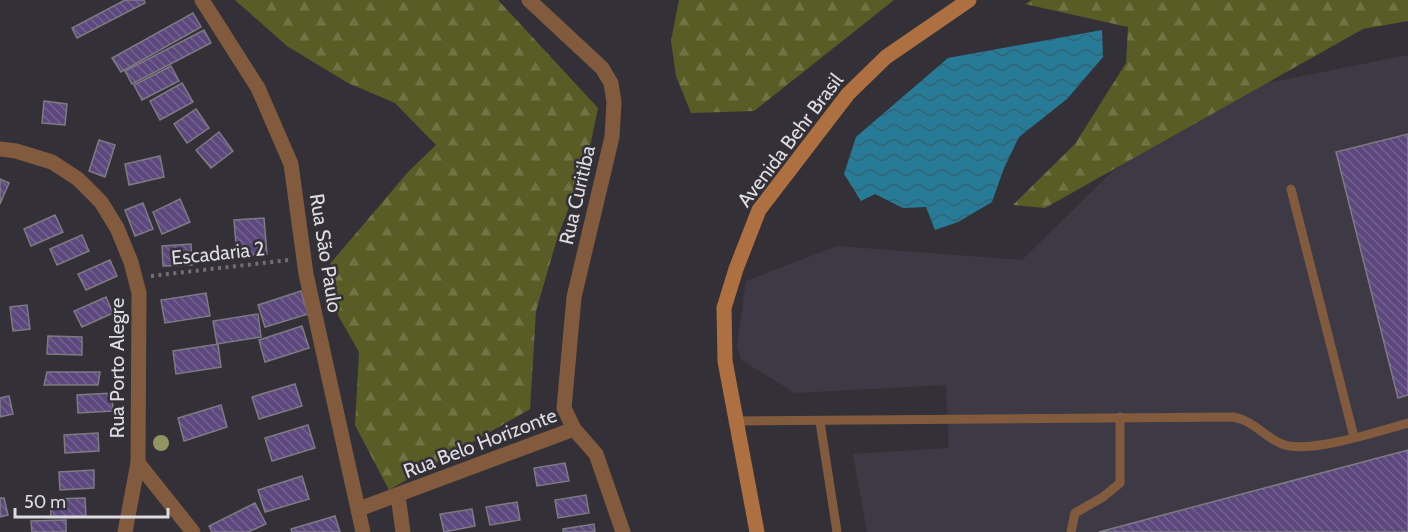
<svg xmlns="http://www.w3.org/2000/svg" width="1408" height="532" viewBox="0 0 1408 532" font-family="Cabin,sans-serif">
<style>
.built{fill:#3e3a45}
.forest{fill:url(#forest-firs)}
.water{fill:url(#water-waves)}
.building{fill:url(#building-back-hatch);stroke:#7e7b82;stroke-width:1.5}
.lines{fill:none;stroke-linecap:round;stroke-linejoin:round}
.path{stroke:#716f75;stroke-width:4;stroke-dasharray:3 4.5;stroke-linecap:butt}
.lane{stroke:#825b3e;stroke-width:9}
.street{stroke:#825b3e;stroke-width:15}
.secondary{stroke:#ae7041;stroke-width:15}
.tree{fill:#929463}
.labels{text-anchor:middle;stroke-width:5;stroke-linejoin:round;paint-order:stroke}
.street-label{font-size:20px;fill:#dddce0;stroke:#333137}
</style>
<defs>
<pattern id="forest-firs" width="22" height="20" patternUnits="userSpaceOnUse" patternTransform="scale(1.5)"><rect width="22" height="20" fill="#5a5c26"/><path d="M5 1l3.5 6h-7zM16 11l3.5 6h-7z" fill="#717345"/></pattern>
<pattern id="water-waves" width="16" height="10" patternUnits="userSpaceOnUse" patternTransform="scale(1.5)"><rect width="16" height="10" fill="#287b96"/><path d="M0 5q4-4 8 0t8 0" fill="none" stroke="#326475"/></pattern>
<pattern id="building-back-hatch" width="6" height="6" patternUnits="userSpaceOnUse" patternTransform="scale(1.5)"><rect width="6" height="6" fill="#5c487d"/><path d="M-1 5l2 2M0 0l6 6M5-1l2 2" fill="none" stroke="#73628f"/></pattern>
</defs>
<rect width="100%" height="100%" fill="#333137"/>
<!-- built -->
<polygon class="built" points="1408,55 1408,532 867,532 853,454 949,448 946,385 795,393 741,360 737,346 746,281 837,246 1022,260 1113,171 1232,90"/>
<!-- forest -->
<g class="forest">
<polygon points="235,0 498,0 598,108 588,156 557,239 536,311 530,409 389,490 355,425 359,352 339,317 324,271 408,172 436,145 395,103 348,83 287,46"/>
<polygon points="679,0 894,0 754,111 691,113 676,76 671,41"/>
<polygon points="1032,0 1408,0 1408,21 1363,29 1045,208 1013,205 1075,144 1126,63 1128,27 1025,4"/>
</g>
<!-- water -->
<polygon class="water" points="1102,30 1103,57 1067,99 1019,137 1004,168 992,202 958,222 935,230 926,207 903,208 875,194 861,201 844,174 856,137 948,58"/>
<!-- building -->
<g class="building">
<polygon points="125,0 144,0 145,3 77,38 72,28"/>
<polygon points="193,13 201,27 121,72 112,58"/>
<polygon points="204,30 211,43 132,84 125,71"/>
<polygon points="171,66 179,81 142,100 134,85"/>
<polygon points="182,83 193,102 160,120 150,101"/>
<polygon points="44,101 67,104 65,125 42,123"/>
<polygon points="196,109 209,128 187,143 174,124"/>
<polygon points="219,132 233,151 211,168 196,150"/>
<polygon points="1408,134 1408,395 1398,398 1336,152"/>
<polygon points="99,140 115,145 105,177 89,171"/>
<polygon points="160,156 164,177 129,185 125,164"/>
<polygon points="0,179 9,183 0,204"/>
<polygon points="180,199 190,222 162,234 153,212"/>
<polygon points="143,203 153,229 135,236 125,210"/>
<polygon points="55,215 63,232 31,246 24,229"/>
<polygon points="264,218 267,254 237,256 234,220"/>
<polygon points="82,235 89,251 57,265 50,249"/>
<polygon points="191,244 192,265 163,266 162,246"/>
<polygon points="110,260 117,276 86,290 78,274"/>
<polygon points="301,291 308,314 265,327 258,305"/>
<polygon points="206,293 210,316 165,323 161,300"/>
<polygon points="106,297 113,313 82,327 74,311"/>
<polygon points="27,305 30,329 13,331 10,307"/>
<polygon points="258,314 261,337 217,344 213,321"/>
<polygon points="302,326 309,348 265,362 259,340"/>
<polygon points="48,336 82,337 82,355 47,354"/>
<polygon points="218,344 221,367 176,374 173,351"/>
<polygon points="47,372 100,372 98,385 44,385"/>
<polygon points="295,384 302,406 259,419 252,397"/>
<polygon points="112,393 113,411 78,413 77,395"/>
<polygon points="9,396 13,414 0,417 0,398"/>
<polygon points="221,405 227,427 184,441 178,418"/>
<polygon points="308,425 315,448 272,461 265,438"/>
<polygon points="98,433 99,451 65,453 64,435"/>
<polygon points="1408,450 1408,532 1099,532"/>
<polygon points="565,463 569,481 537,486 534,468"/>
<polygon points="94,470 94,488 60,490 59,472"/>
<polygon points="302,476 309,499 265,512 258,490"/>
<polygon points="586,495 589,513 558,518 555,500"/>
<polygon points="0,498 4,498 8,515 0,517"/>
<polygon points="85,498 86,516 51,517 50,499"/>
<polygon points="517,502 520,520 490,525 486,507"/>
<polygon points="255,503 266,524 248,532 212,532 209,526"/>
<polygon points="472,509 475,526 444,532 440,514"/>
<polygon points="335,516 340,532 292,532 291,529"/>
<polygon points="66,520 66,532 32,532 31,521"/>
<polygon points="594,524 595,532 563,532 563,529"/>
</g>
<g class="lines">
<!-- path -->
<polyline class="path" points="151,276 289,260"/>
<!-- lane -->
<g class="lane">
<polyline points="1291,189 1354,437"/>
<path d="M737,421l496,-4c23,4 32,22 52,28 28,8 94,-14 123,-22"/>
<polyline points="820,422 837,532"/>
<polyline points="1071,532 1075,513 1103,497 1120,483 1120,417"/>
</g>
<!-- street -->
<g class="street">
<polyline points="202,0 258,88 291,164 306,274 363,532"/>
<polyline points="529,0 602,68 611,83 614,102 612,137 574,297 564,408 574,429"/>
<polyline points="0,149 16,151 52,162 78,179 101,202 117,228 131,262 139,293 138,463 193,532"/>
<polyline points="398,496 403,532"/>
<polyline points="359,509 574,429 596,454 623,532"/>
<polyline points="125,532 138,463"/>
</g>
<!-- secondary -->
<polyline class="secondary" points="757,532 725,361 724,308 736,269 759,210 848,94 886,57 969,0"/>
</g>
<!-- trees -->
<circle class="tree" cx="161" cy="443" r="8"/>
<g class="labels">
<!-- street labels -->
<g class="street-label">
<text transform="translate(790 140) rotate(-53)" y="7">Avenida Behr Brasil</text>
<text transform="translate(577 195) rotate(-77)" y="7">Rua Curitiba</text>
<text transform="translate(218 253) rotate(-6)" y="7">Escadaria 2</text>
<text transform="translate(326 253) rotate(81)" y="7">Rua São Paulo</text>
<text transform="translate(117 368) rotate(-90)" y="7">Rua Porto Alegre</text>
<text transform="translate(480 443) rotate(-21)" y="7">Rua Belo Horizonte</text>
</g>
</g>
<!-- scale -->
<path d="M15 508v9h153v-9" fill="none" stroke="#dddce0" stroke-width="3"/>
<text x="24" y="508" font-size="18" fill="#dddce0" stroke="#333137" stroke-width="4.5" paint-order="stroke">50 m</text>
</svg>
